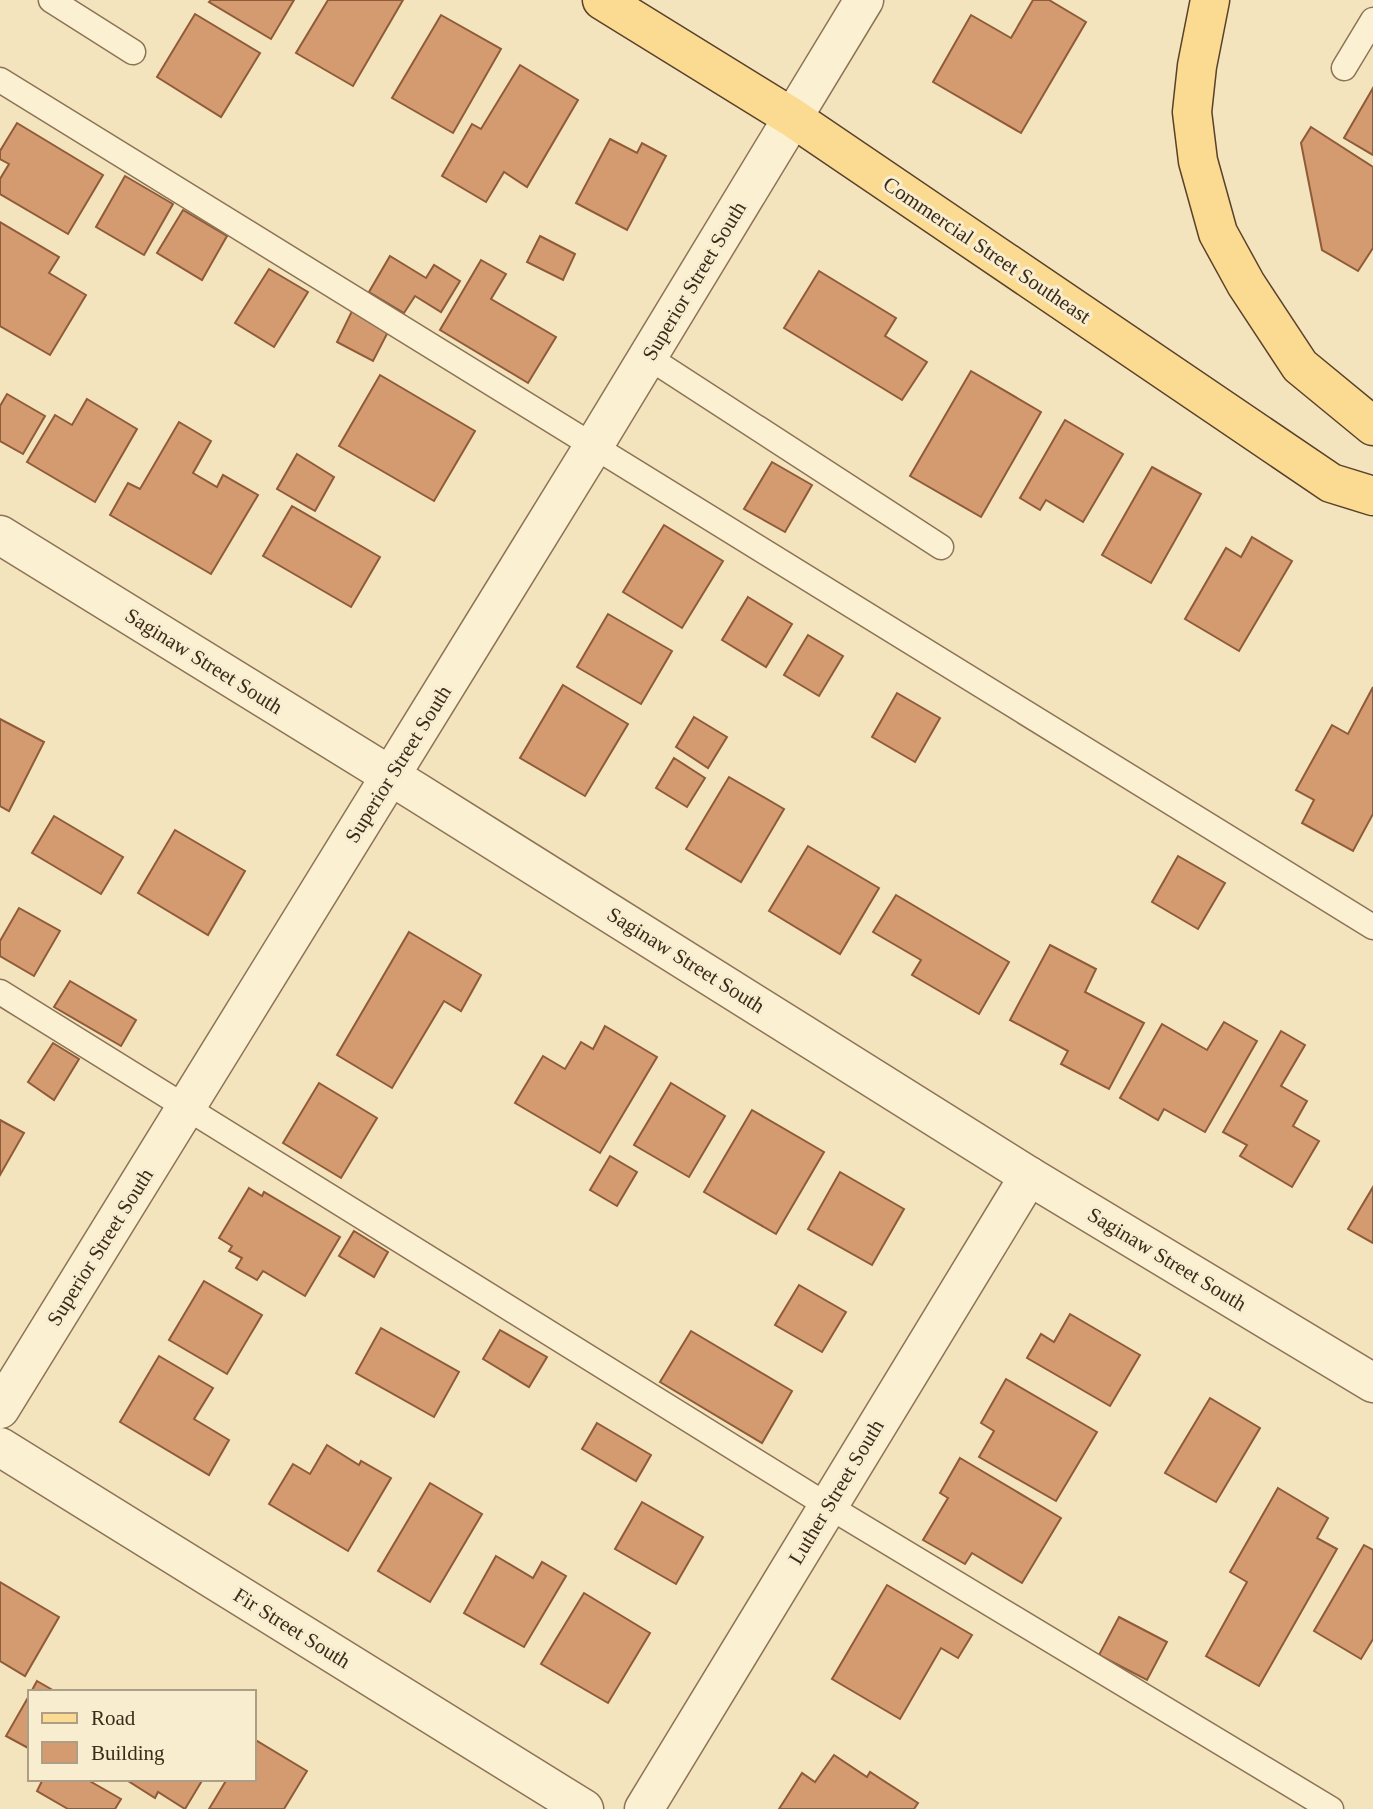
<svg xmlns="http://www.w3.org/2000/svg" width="1373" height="1809" viewBox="0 0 1373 1809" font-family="Georgia,serif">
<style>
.building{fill:#d59b70;stroke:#8f5b38;stroke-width:2}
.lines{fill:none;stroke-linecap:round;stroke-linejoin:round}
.lane-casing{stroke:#8d7355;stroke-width:27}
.street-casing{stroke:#8d7355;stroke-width:41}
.primary-casing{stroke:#5a412a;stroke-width:41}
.lane{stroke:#fcf0d2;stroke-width:24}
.street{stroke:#fcf0d2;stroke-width:38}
.primary{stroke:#fadb91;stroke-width:38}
.labels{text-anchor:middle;stroke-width:6;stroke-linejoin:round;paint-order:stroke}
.street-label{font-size:21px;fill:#3b2b1b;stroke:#f9edcf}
</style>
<rect width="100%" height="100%" fill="#f3e4be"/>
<!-- building -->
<g class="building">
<polygon points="211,0 294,0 271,39 209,2"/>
<polygon points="328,0 403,0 353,86 296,53"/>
<polygon points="1033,0 1049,0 1086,22 1021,133 933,82 971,15 1011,38"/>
<polygon points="195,14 260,53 221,117 157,77"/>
<polygon points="441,15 501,49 453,133 392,98"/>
<polygon points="520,65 578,100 527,187 504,172 486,202 442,176 472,124 481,129"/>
<polygon points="1373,88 1373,155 1344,138"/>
<polygon points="17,123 103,175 68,234 0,194 0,179 9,164 0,159 0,151"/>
<polygon points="1311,127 1373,167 1373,248 1358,271 1322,250 1301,143"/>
<polygon points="610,139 637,153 642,143 666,156 627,230 576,203"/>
<polygon points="125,176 173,204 144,255 96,227"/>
<polygon points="183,210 227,236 202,280 157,253"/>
<polygon points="0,222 59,257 49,273 86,295 50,355 0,326"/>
<polygon points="540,236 575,254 563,280 527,262"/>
<polygon points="390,256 426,278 434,265 460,281 441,312 415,296 404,313 369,292"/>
<polygon points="481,260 506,274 491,299 556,337 528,383 440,330"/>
<polygon points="269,269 308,292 274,347 235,323"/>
<polygon points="819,271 896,318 885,336 927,362 902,400 784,328"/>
<polygon points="352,311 389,330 373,361 337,342"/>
<polygon points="971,371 1041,412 981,517 910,476"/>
<polygon points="380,375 475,431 434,501 339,446"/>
<polygon points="7,394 45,416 23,454 0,441 0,406"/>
<polygon points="87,399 137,429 95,502 27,462 55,415 72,425"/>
<polygon points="1065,420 1123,454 1083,522 1046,500 1040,510 1020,498"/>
<polygon points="179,422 211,441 193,473 217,487 223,475 258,495 211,574 110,515 128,483 140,489"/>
<polygon points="297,454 334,477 315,511 277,489"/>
<polygon points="772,462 812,485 785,532 744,509"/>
<polygon points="1152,467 1201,494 1151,583 1102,555"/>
<polygon points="292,506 380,557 351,607 263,556"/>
<polygon points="664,525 723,561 682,628 623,592"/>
<polygon points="1252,537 1292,561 1239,651 1185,619 1226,548 1241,557"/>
<polygon points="748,597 792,624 766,667 722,640"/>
<polygon points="608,614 672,651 641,704 577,667"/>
<polygon points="808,635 843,656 819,696 784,675"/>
<polygon points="563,685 628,724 585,796 520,758"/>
<polygon points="1373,687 1373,814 1353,851 1302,823 1314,800 1296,790 1332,725 1348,734"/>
<polygon points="897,693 940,718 915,762 872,737"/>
<polygon points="694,717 727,737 708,768 676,747"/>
<polygon points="0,719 44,742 9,811 0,806"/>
<polygon points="674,758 705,778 687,807 656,788"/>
<polygon points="729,777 784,809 741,882 686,849"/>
<polygon points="54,816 123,857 101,894 32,853"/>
<polygon points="175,830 245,871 208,935 138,893"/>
<polygon points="808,846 879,888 840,954 769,911"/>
<polygon points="1178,856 1225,883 1198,929 1152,902"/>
<polygon points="896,895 1009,962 979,1014 912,975 921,960 873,932"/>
<polygon points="19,908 60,931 34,976 0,956 0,941"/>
<polygon points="409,932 481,975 461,1011 444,1001 392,1088 337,1055"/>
<polygon points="1050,945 1096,969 1085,992 1144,1023 1109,1089 1061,1064 1068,1051 1010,1020"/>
<polygon points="70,981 136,1020 121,1046 54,1007"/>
<polygon points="1224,1022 1257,1041 1205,1132 1164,1109 1158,1120 1120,1098 1162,1024 1207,1050"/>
<polygon points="605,1026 657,1057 600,1153 515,1103 543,1056 565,1069 581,1042 593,1049"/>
<polygon points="1281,1031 1305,1045 1281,1086 1307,1101 1293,1126 1319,1141 1292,1187 1240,1156 1247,1145 1223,1132"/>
<polygon points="53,1043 79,1059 54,1100 28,1082"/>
<polygon points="319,1083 377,1118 341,1178 283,1143"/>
<polygon points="671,1083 725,1116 689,1177 634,1145"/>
<polygon points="752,1110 824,1152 776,1234 704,1192"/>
<polygon points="0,1120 24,1133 0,1175"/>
<polygon points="610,1156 637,1172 617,1206 590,1190"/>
<polygon points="840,1172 904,1209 872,1265 808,1229"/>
<polygon points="1373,1187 1373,1243 1348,1229"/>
<polygon points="249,1188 262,1196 264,1192 340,1237 305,1296 263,1271 257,1280 236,1268 242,1258 229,1251 232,1246 219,1238"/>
<polygon points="354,1231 388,1252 374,1277 339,1256"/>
<polygon points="204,1281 262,1315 227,1374 169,1340"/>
<polygon points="799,1285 846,1312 822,1352 775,1325"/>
<polygon points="1070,1314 1140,1355 1110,1406 1027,1358 1041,1334 1054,1342"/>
<polygon points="381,1328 459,1372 434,1417 356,1373"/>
<polygon points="500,1330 547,1357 529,1387 483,1359"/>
<polygon points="691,1331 792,1391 762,1443 660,1382"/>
<polygon points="159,1356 213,1388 194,1419 229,1440 209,1475 120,1422"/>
<polygon points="1006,1379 1097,1432 1056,1501 979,1457 994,1431 981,1423"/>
<polygon points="1210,1398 1260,1428 1216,1502 1165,1473"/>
<polygon points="597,1423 651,1455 636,1481 582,1449"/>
<polygon points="327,1445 359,1465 361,1461 391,1478 348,1551 269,1504 293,1464 310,1474"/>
<polygon points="960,1458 1061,1518 1022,1583 972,1553 965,1564 923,1540 948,1498 940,1493"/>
<polygon points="430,1483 482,1514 430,1602 378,1571"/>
<polygon points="1278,1488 1328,1518 1317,1538 1337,1549 1259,1686 1206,1656 1247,1582 1230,1572"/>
<polygon points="642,1502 703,1537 676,1584 615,1549"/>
<polygon points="1364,1545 1373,1550 1373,1639 1361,1659 1314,1631"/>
<polygon points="496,1556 533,1578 542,1562 566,1576 524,1647 464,1613"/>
<polygon points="0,1582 59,1617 25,1676 0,1661"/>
<polygon points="887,1585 972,1635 958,1658 941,1648 900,1719 832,1679"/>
<polygon points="584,1593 650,1633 608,1703 541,1664"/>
<polygon points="1119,1617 1167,1642 1147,1680 1099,1655"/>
<polygon points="37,1681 56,1692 31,1692"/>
<polygon points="30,1694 30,1749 6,1736"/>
<polygon points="254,1739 307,1771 284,1809 209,1809 227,1779 254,1779"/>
<polygon points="834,1755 867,1777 870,1772 918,1803 914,1809 779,1809 802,1773 815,1782"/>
<polygon points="43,1779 86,1779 121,1799 115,1809 68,1809 37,1791"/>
<polygon points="125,1779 203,1779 185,1809 158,1792 155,1798"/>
</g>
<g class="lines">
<defs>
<g id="lane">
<polyline points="51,0 133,52"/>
<polyline points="1344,68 1373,20"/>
<polyline points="0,80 1373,927"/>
<polyline points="648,357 941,547"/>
<polyline points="0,992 828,1506 1331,1809"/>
</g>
<g id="street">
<polyline points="0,535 415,791 1029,1176 1373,1383"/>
<polyline points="0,1409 593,447 864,0"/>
<polyline points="0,1447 584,1809"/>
<polyline points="644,1809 1029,1176"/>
</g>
<g id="primary">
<polyline points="602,0 793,118 1331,483 1373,496"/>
<polyline points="1210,0 1197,66 1192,112 1198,161 1218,233 1246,284 1300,366 1373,426"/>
</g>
</defs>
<!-- lane casing -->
<use href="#lane" class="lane-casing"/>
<!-- street casing -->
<use href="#street" class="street-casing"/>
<!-- primary casing -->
<use href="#primary" class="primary-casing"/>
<!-- lane -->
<use href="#lane" class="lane"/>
<!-- street -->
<use href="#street" class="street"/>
<!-- primary -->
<use href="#primary" class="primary"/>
</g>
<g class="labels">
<!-- street labels -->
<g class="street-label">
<text transform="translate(987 250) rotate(34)" y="7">Commercial Street Southeast</text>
<text transform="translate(694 281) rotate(-59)" y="7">Superior Street South</text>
<text transform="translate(204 661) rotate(32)" y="7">Saginaw Street South</text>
<text transform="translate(398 764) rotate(-58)" y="7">Superior Street South</text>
<text transform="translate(686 960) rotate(32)" y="7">Saginaw Street South</text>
<text transform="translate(100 1247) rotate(-58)" y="7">Superior Street South</text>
<text transform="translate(1167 1259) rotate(31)" y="7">Saginaw Street South</text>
<text transform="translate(836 1492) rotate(-59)" y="7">Luther Street South</text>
<text transform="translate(292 1628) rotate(32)" y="7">Fir Street South</text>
</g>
</g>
<!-- legend -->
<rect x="28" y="1690" width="228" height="91" fill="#f9edcf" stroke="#ad9f87" stroke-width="2"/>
<rect x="42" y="1713" width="35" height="10" fill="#fadb91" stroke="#ad9f87" stroke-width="2"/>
<text x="91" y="1725" font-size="21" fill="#3b2b1b">Road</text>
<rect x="42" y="1742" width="35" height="21" fill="#d59b70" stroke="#ad9f87" stroke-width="2"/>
<text x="91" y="1760" font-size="21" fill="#3b2b1b">Building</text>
</svg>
